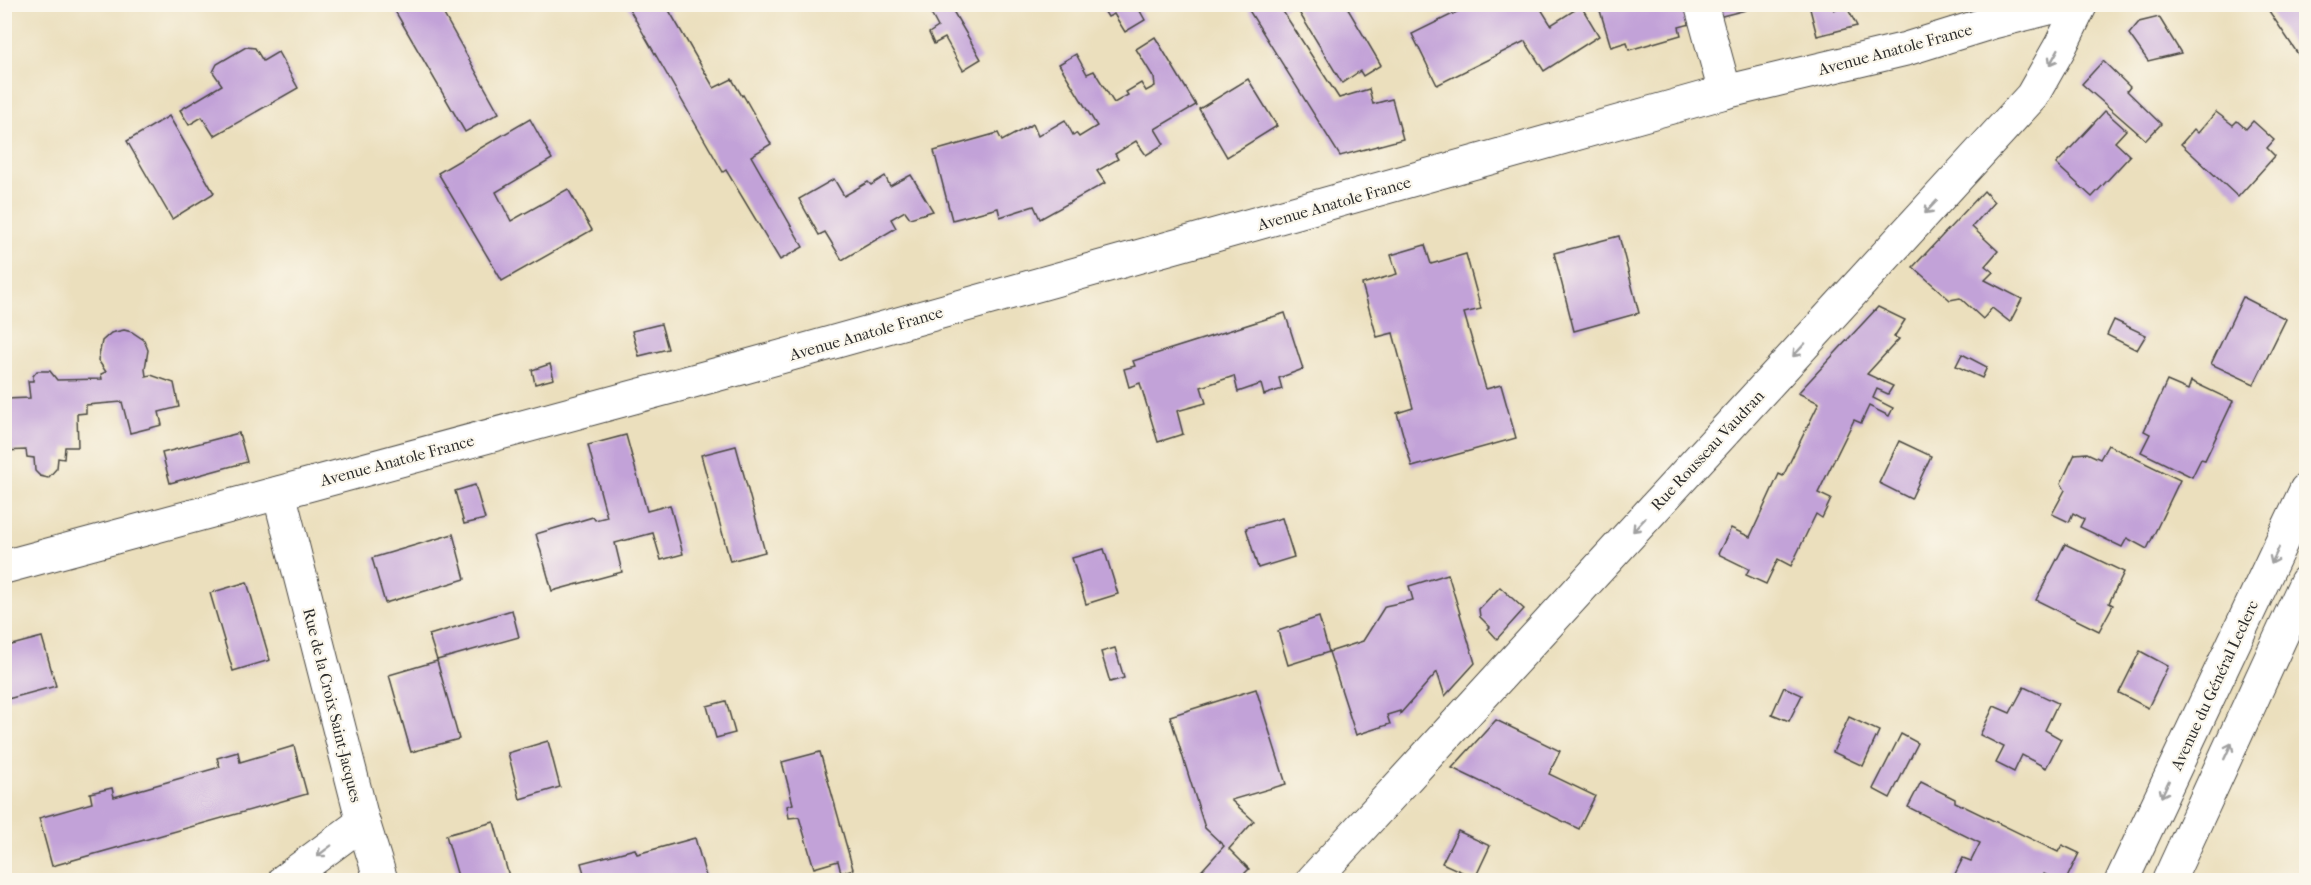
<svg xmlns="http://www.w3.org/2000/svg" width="2311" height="885" viewBox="0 0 2311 885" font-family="'IM FELL French Canon',serif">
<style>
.building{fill:#c2a2d8}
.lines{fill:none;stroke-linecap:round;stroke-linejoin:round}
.minor-casing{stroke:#484641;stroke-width:35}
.major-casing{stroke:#484641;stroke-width:35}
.minor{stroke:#fff;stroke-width:33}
.major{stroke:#fff;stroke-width:33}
.oneway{stroke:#a0a0a0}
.labels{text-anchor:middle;stroke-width:4.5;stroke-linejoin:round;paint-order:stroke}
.street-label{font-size:16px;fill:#2b2b2b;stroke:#fbf7ec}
</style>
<rect width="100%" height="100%" fill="#fbf7ec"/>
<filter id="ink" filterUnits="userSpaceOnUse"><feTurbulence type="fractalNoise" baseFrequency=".0167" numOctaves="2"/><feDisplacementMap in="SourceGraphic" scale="12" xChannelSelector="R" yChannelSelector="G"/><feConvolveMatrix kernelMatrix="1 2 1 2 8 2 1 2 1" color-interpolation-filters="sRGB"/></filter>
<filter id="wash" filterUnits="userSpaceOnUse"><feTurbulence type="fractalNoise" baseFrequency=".008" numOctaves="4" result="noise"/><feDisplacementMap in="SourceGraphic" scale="24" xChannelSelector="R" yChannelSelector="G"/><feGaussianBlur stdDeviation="1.35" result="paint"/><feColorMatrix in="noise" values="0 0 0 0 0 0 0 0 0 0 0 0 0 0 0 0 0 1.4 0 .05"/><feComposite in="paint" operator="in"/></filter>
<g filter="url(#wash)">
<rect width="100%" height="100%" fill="#ebdfbd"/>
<g id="blocks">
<!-- building -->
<g class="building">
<polygon points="391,4 438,4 499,113 465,132"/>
<polygon points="939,4 949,4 981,59 963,70 945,38 934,44 929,33 938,27 929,10"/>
<polygon points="1100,4 1136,4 1145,20 1125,32 1114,14 1108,17"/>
<polygon points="1245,4 1291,4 1282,10 1339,98 1369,89 1373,104 1392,99 1403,139 1340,156"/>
<polygon points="1294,4 1345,4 1381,65 1363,76 1360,71 1342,83"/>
<polygon points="1473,4 1538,4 1551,25 1581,6 1599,36 1544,71 1525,41 1437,85 1412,34"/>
<polygon points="1598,4 1692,4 1698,22 1679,27 1681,35 1629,50 1627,42 1611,47"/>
<polygon points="1714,4 1745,4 1746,10 1718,17"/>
<polygon points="1845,4 1857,26 1817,36 1809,5 1831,5 1834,10"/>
<polygon points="627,5 666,5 714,88 732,79 742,96 743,95 771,144 751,156 803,247 780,260 726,170 723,172"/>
<polygon points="2265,5 2306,5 2306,66"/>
<polygon points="2159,17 2181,53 2148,61 2129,34 2139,22"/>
<polygon points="1155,37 1196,105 1155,129 1164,144 1146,155 1136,141 1115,154 1118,159 1097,171 1105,183 1040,219 1034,206 1000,217 998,208 952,220 934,151 998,133 1002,141 1033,124 1038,136 1065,120 1073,135 1076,133 1079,137 1097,126 1059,64 1076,54 1087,74 1094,71 1114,103 1128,95 1126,92 1141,83 1146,91 1155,86 1154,78 1136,49"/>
<polygon points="246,47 255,48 263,61 278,52 298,88 214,136 202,117 189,125 180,110 222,85 213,72 217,64"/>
<polygon points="2103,61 2130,87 2127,91 2161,124 2146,140 2082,84"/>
<polygon points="1248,79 1277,126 1227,157 1199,109"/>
<polygon points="2105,111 2126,130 2115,142 2130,156 2092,197 2056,164"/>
<polygon points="2216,112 2233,125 2237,121 2246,129 2253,121 2274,140 2267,148 2275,156 2238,197 2181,144 2194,129 2198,133"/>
<polygon points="169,116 214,193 172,219 127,141"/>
<polygon points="530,119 552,159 496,192 511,221 568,189 592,230 502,281 438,173"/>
<polygon points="911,175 933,211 910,218 905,211 891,219 896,228 842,260 825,232 819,235 799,199 834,179 844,196 868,182 871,185 885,176 890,186"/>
<polygon points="1984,191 1994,202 1972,227 1998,251 1985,266 1993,272 1985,280 2022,299 2010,322 1992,308 1983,319 1960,298 1950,300 1913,267"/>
<polygon points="1619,236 1639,313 1574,331 1554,253"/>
<polygon points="1425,245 1431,264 1466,254 1481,309 1464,313 1486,389 1501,385 1516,438 1412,467 1397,413 1413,408 1393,333 1377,337 1362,284 1397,274 1391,255"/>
<polygon points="2243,297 2286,319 2254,384 2211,364"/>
<polygon points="1878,307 1905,320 1894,337 1899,339 1867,374 1893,386 1888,394 1877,389 1873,398 1893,408 1889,416 1869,406 1861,423 1854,420 1818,493 1831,499 1822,518 1816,514 1791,566 1778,559 1766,584 1746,575 1749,569 1718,554 1731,528 1750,537 1779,474 1783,476 1819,403 1798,393"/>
<polygon points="1285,313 1303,369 1279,378 1282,389 1264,395 1261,384 1238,392 1234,376 1201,387 1206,403 1177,411 1183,434 1158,442 1140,383 1129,387 1124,369 1135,366 1133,361"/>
<polygon points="2114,320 2146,335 2137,350 2107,335"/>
<polygon points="661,324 668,349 639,356 632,331"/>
<polygon points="124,330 132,332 144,340 148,350 145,369 146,376 151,375 174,383 179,407 159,412 162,425 130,433 122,402 86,405 86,413 77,414 78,447 65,447 64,459 58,458 57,468 48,478 40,476 35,471 34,458 27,457 26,450 4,451 5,399 30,398 28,381 33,381 33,376 37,371 50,371 57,380 102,379 101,374 106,372 98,360 102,341 111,333"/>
<polygon points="1962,354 1987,367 1982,378 1956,366"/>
<polygon points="550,364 554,379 535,384 532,370"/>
<polygon points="2167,381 2188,390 2191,381 2233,401 2205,460 2201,459 2192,477 2141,452 2150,434 2144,431"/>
<polygon points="239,433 247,462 170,483 162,453"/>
<polygon points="626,435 647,511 670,505 683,554 661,560 653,533 615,543 622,572 552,591 536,534 593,517 595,520 607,517 588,445"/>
<polygon points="1899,441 1931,456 1911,499 1879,483"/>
<polygon points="2108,445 2180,480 2147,549 2127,538 2122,547 2080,527 2084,519 2073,513 2069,522 2052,514 2065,490 2061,483 2075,454 2087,453 2100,459"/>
<polygon points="736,446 765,552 730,561 701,455"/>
<polygon points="475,485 485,519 464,524 455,491"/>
<polygon points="1282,518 1294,557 1258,568 1246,528"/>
<polygon points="453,534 465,579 385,603 372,558"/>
<polygon points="2065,544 2124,572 2109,603 2113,605 2099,631 2036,600"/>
<polygon points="1104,549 1118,594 1086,604 1072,558"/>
<polygon points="1448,574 1475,663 1445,696 1437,672 1400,714 1400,711 1387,715 1390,724 1356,735 1329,652 1363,641 1385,606 1413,600 1409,586"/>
<polygon points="247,582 270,660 233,671 210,593"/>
<polygon points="1500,587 1524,609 1497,639 1488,629 1490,627 1480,617 1479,609"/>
<polygon points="512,610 519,637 437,660 429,635"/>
<polygon points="1319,617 1329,652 1288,665 1278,631"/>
<polygon points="42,637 56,686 4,700 4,647"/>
<polygon points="1115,648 1124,678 1110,682 1101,652"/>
<polygon points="2140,651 2168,666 2148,708 2119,693"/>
<polygon points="437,661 459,739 411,752 389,675"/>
<polygon points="1784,687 1802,695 1789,721 1772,714"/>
<polygon points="2024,687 2058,703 2045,730 2061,739 2046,768 2022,755 2014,772 1996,763 2004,747 1980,735 1994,706 2010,713"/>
<polygon points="1256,689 1286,784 1231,800 1254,821 1229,849 1249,869 1238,880 1195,880 1194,879 1224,846 1205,828 1170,716"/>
<polygon points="726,701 735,733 716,738 707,706"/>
<polygon points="1849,717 1879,731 1863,766 1833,752"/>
<polygon points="1496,720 1560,751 1549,774 1595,796 1579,829 1452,768"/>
<polygon points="1901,734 1918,743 1890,798 1873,789"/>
<polygon points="548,741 560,787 520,799 508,753"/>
<polygon points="294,746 307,794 52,866 39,818 92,803 90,793 112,788 114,797 220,767 217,758 238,752 240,762"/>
<polygon points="820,752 853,869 841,873 838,861 814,868 799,817 789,818 787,806 793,804 782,762"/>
<polygon points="1921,782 1955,799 1955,802 2058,852 2062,845 2079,853 2066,880 2056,880 2044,874 2041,880 1952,880 1963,858 1971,861 1980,843 1908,807"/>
<polygon points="494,822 510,880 459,880 446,835"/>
<polygon points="1458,831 1490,846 1475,878 1442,863"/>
<polygon points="695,838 707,880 586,880 581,863 635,849 637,854"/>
</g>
</g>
</g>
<g filter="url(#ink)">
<use href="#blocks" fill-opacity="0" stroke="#484641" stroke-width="1.5"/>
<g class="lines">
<defs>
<g id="minor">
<polyline points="1701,4 1725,92"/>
<polyline points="279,493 363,822 381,880"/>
<polyline points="285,880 363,822"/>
<polyline points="1313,880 2032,96 2061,45 2081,4"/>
</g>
<g id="major">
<polyline points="4,567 741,368 1725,92 1906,49 1993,22 2065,4"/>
<polyline points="2122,880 2306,490"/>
<polyline points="2169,880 2306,582"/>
</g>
</defs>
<!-- minor casing -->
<use href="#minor" class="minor-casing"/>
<!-- major casing -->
<use href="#major" class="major-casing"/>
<!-- minor -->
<use href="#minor" class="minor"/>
<!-- major -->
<use href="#major" class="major"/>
</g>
<!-- one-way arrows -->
<defs><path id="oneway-shaft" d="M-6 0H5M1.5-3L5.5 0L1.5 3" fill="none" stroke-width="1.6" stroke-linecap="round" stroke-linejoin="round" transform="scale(1.5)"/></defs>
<g class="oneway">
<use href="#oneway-shaft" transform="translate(2054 57) rotate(119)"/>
<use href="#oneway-shaft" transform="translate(1931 207) rotate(133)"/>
<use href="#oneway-shaft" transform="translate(1799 350) rotate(133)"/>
<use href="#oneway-shaft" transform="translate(1639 525) rotate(133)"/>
<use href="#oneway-shaft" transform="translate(2275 556) rotate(115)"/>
<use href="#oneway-shaft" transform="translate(2228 751) rotate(-65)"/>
<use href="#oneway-shaft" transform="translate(2165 789) rotate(115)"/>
<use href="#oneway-shaft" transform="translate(324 851) rotate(143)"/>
</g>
</g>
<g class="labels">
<!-- street labels -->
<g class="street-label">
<text transform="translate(1895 49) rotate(-15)" y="6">Avenue Anatole France</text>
<text transform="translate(1334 203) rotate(-16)" y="6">Avenue Anatole France</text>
<text transform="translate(866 333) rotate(-16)" y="6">Avenue Anatole France</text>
<text transform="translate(1707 450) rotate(-47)" y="6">Rue Rousseau Vaudran</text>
<text transform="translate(397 460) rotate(-15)" y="6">Avenue Anatole France</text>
<text transform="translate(2214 685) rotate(-65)" y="6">Avenue du Général Leclerc</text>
<text transform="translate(333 705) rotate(76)" y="6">Rue de la Croix Saint-Jacques</text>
</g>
</g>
<!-- margin -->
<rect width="2311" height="885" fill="none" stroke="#fbf7ec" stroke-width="24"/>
</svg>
